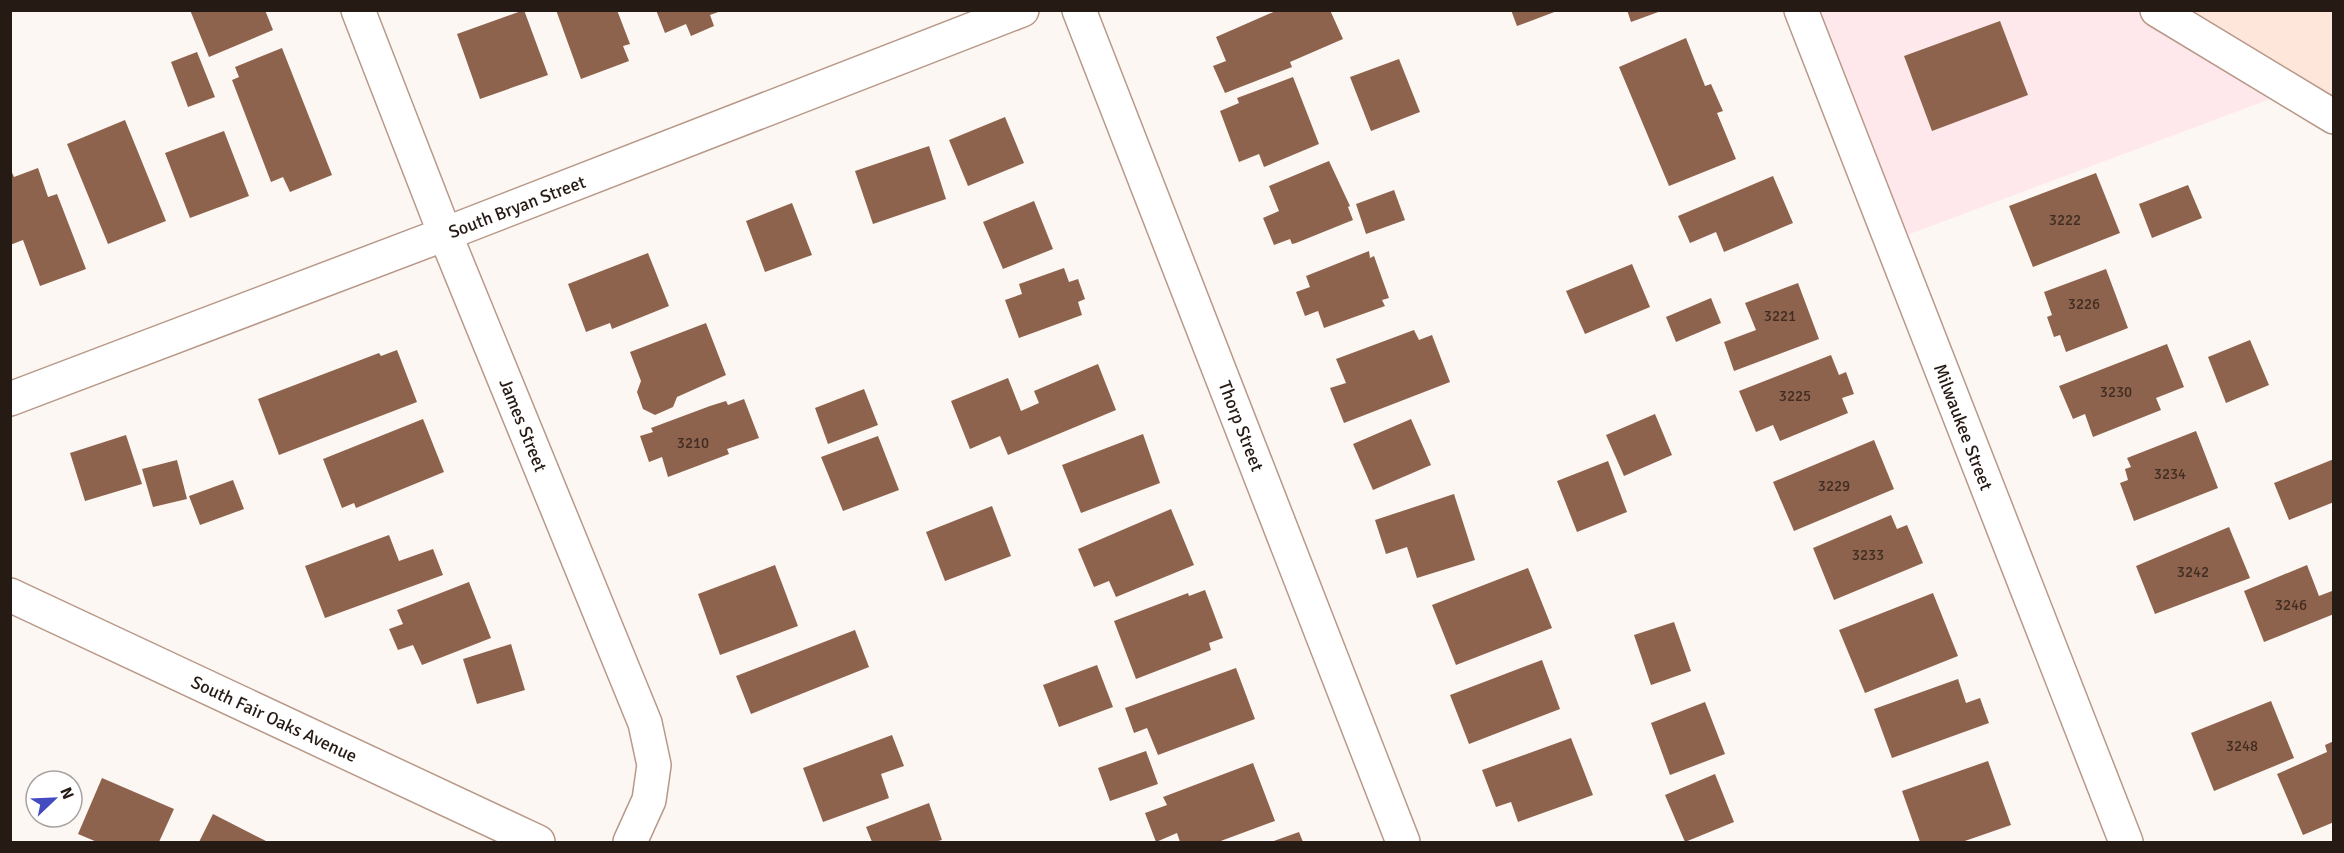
<svg xmlns="http://www.w3.org/2000/svg" width="2344" height="853" viewBox="0 0 2344 853" font-family="Signika,sans-serif">
<style>
.commercial{fill:#fee8eb}
.built{fill:#ffe6da}
.building{fill:#8e634d}
.lines{fill:none;stroke-linecap:round;stroke-linejoin:round}
.street-casing{stroke:#b89989;stroke-width:36}
.secondary-casing{stroke:#b89989;stroke-width:36}
.street{stroke:#fff;stroke-width:33}
.secondary{stroke:#fff;stroke-width:33}
.labels{text-anchor:middle;stroke-width:4.5;stroke-linejoin:round;paint-order:stroke}
.number-label{font-size:15px;fill:#402c22}
.street-label{font-size:18px;fill:#261a14;stroke:#fff}
</style>
<rect width="100%" height="100%" fill="#fdf7f3"/>
<!-- commercial -->
<polygon class="commercial" points="1801,11 2157,11 2291,91 1891,241"/>
<!-- built -->
<polygon class="built" points="2157,11 2333,11 2333,117"/>
<!-- building -->
<g class="building">
<polygon points="190,10 265,10 273,30 209,57"/>
<polygon points="524,10 548,75 480,99 457,34"/>
<polygon points="556,10 617,10 630,44 623,46 629,61 581,79"/>
<polygon points="656,10 721,10 721,11 710,15 714,26 691,36 686,24 665,33"/>
<polygon points="1278,10 1330,10 1343,39 1290,62 1292,67 1225,93 1213,66 1226,61 1216,37"/>
<polygon points="1511,10 1557,10 1557,11 1517,26"/>
<polygon points="1627,10 1661,10 1661,11 1631,22"/>
<polygon points="2000,21 2028,95 1932,131 1904,56"/>
<polygon points="1686,38 1705,86 1711,84 1723,111 1717,113 1736,159 1669,186 1619,67"/>
<polygon points="282,48 332,175 290,192 283,177 271,182 232,80 239,77 235,67"/>
<polygon points="197,52 215,97 188,107 171,62"/>
<polygon points="1399,59 1420,112 1371,131 1350,77"/>
<polygon points="1293,77 1319,144 1264,167 1259,154 1239,162 1220,111 1239,103 1237,98"/>
<polygon points="1005,117 1024,163 968,186 949,140"/>
<polygon points="125,120 166,221 108,244 67,144"/>
<polygon points="224,131 249,196 190,218 165,153"/>
<polygon points="929,146 946,199 873,224 855,171"/>
<polygon points="1329,161 1350,206 1348,207 1353,220 1296,243 1292,244 1290,239 1274,245 1263,218 1279,211 1269,186"/>
<polygon points="10,168 14,177 38,168 48,197 57,194 86,269 40,286 23,240 10,245"/>
<polygon points="2096,173 2120,233 2033,267 2009,206"/>
<polygon points="1773,176 1793,223 1724,252 1716,232 1690,243 1678,216"/>
<polygon points="2188,185 2202,218 2152,238 2139,204"/>
<polygon points="1394,190 1405,220 1366,234 1356,204"/>
<polygon points="1034,201 1053,249 1003,269 983,222"/>
<polygon points="792,203 812,255 765,272 746,221"/>
<polygon points="1369,251 1370,258 1374,256 1389,298 1382,300 1385,306 1324,328 1318,311 1305,316 1296,292 1310,287 1306,276"/>
<polygon points="648,253 669,306 612,329 610,323 586,332 568,284"/>
<polygon points="1632,264 1650,307 1585,334 1566,291"/>
<polygon points="1064,268 1069,282 1078,279 1085,299 1078,302 1082,315 1019,338 1005,300 1022,294 1019,284"/>
<polygon points="2106,269 2128,328 2066,352 2060,335 2054,337 2047,317 2052,315 2044,292"/>
<polygon points="1798,283 1819,339 1734,371 1724,342 1756,330 1745,303"/>
<polygon points="1711,298 1721,323 1676,342 1666,317"/>
<polygon points="706,323 726,375 677,397 673,407 655,415 643,409 637,392 641,381 630,352"/>
<polygon points="1414,330 1419,340 1432,335 1450,382 1344,423 1330,388 1346,383 1336,359"/>
<polygon points="2250,340 2269,385 2226,403 2208,357"/>
<polygon points="2167,344 2184,387 2156,398 2161,410 2093,437 2085,414 2073,419 2059,386"/>
<polygon points="397,350 417,402 279,455 258,399 379,353 381,356"/>
<polygon points="1831,355 1839,375 1846,372 1854,394 1842,398 1848,413 1780,441 1773,425 1756,432 1739,391"/>
<polygon points="1098,364 1116,410 1008,455 1000,436 970,449 951,401 1008,378 1021,411 1039,403 1034,391"/>
<polygon points="864,389 878,425 828,444 815,408"/>
<polygon points="744,399 759,438 727,449 729,454 668,477 662,457 649,462 640,436 653,432 651,428 710,406 726,401 728,405"/>
<polygon points="1655,414 1672,455 1624,476 1606,435"/>
<polygon points="423,419 444,472 356,508 354,503 342,508 323,459"/>
<polygon points="1411,419 1431,465 1373,490 1353,444"/>
<polygon points="2196,431 2218,488 2134,521 2120,483 2128,480 2125,469 2131,467 2127,458"/>
<polygon points="1143,434 1160,483 1081,513 1062,465"/>
<polygon points="126,435 142,484 85,501 70,453"/>
<polygon points="878,436 899,490 843,511 821,457"/>
<polygon points="1874,440 1894,489 1794,531 1773,482"/>
<polygon points="2334,459 2334,502 2289,520 2274,483"/>
<polygon points="177,460 187,499 153,507 142,469"/>
<polygon points="1608,461 1627,512 1577,532 1557,481"/>
<polygon points="233,480 244,509 200,525 189,496"/>
<polygon points="1454,494 1475,560 1417,578 1407,547 1386,554 1375,520"/>
<polygon points="992,506 1011,556 945,581 926,532"/>
<polygon points="1171,509 1194,565 1116,597 1109,581 1094,587 1078,549"/>
<polygon points="1891,515 1897,529 1907,525 1923,563 1834,600 1813,548"/>
<polygon points="2229,527 2250,578 2155,614 2136,566"/>
<polygon points="389,535 399,561 433,549 443,575 325,618 305,566"/>
<polygon points="775,565 798,626 720,655 698,594"/>
<polygon points="2307,565 2319,596 2332,591 2334,614 2264,642 2244,591"/>
<polygon points="1528,568 1552,628 1456,665 1432,605"/>
<polygon points="469,582 491,638 422,665 413,645 398,650 389,629 403,624 397,610"/>
<polygon points="1205,590 1223,638 1209,643 1211,650 1136,679 1114,621 1188,593 1189,596"/>
<polygon points="1933,593 1958,656 1865,693 1839,630"/>
<polygon points="1674,622 1691,671 1651,685 1634,635"/>
<polygon points="855,630 869,667 751,714 736,676"/>
<polygon points="511,644 525,690 477,704 463,659"/>
<polygon points="1542,660 1560,709 1469,744 1450,695"/>
<polygon points="1097,665 1113,707 1059,727 1043,685"/>
<polygon points="1236,668 1255,719 1158,755 1147,728 1134,733 1125,708"/>
<polygon points="1958,679 1966,703 1980,698 1989,723 1892,758 1874,709"/>
<polygon points="2271,701 2294,758 2214,791 2191,733"/>
<polygon points="1705,702 1725,754 1670,775 1651,723"/>
<polygon points="892,735 904,766 881,774 889,798 823,822 803,768"/>
<polygon points="1571,738 1593,795 1518,822 1511,802 1496,807 1482,770"/>
<polygon points="2334,741 2334,822 2303,835 2277,774 2327,752 2325,745"/>
<polygon points="1146,751 1158,784 1110,801 1098,768"/>
<polygon points="1988,761 2011,825 1962,842 1920,842 1902,791"/>
<polygon points="1253,763 1275,821 1218,842 1180,842 1177,833 1156,842 1145,813 1167,805 1163,797"/>
<polygon points="1715,774 1734,822 1685,842 1665,795"/>
<polygon points="102,778 174,809 159,842 97,842 78,834"/>
<polygon points="929,803 942,840 934,842 872,842 866,827"/>
<polygon points="213,814 266,841 265,842 199,842"/>
<polygon points="1299,832 1303,842 1271,842"/>
</g>
<g class="lines">
<defs>
<g id="street">
<polyline points="358,10 445,234 645,723 654,765 649,800 630,842"/>
<polyline points="1079,10 1403,842"/>
<polyline points="2157,10 2334,117"/>
<polyline points="10,399 445,234 1022,10"/>
</g>
<g id="secondary">
<polyline points="1801,10 2126,842"/>
<polyline points="10,595 538,842"/>
</g>
</defs>
<!-- street casing -->
<use href="#street" class="street-casing"/>
<!-- secondary casing -->
<use href="#secondary" class="secondary-casing"/>
<!-- street -->
<use href="#street" class="street"/>
<!-- secondary -->
<use href="#secondary" class="secondary"/>
</g>
<g class="labels">
<!-- number labels -->
<g class="number-label">
<text x="2065" y="225">3222</text>
<text x="2084" y="309">3226</text>
<text x="1780" y="321">3221</text>
<text x="2116" y="397">3230</text>
<text x="1795" y="401">3225</text>
<text x="693" y="448">3210</text>
<text x="2170" y="479">3234</text>
<text x="1834" y="491">3229</text>
<text x="1868" y="560">3233</text>
<text x="2193" y="577">3242</text>
<text x="2291" y="610">3246</text>
<text x="2242" y="751">3248</text>
</g>
<!-- street labels -->
<g class="street-label">
<text transform="translate(517 207) rotate(-21)" y="6">South Bryan Street</text>
<text transform="translate(523 425) rotate(68)" y="6">James Street</text>
<text transform="translate(1241 426) rotate(69)" y="6">Thorp Street</text>
<text transform="translate(1963 427) rotate(69)" y="6">Milwaukee Street</text>
<text transform="translate(274 719) rotate(25)" y="6">South Fair Oaks Avenue</text>
</g>
</g>
<!-- border -->
<rect width="2344" height="853" fill="none" stroke="#261a14" stroke-width="24"/>
<!-- north arrow -->
<g transform="translate(54 799) rotate(67)"><circle r="28" fill="#ffffff" stroke="#a8a3a1" stroke-width="1.5"/>
<path d="M0-4.5L10 22L0 15L-10 22Z" fill="#434bc0"/>
<text y="-9" font-size="16" font-weight="bold" text-anchor="middle" fill="#261a14">N</text>
</g>
</svg>
